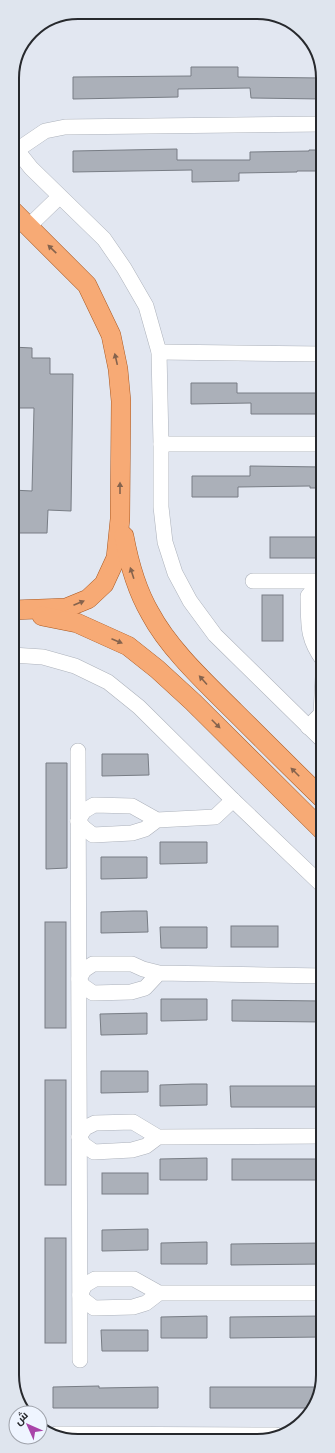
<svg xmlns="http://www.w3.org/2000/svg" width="335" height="1453" viewBox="0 0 335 1453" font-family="Montserrat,Cairo,sans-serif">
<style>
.building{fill:#abb0b9;stroke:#787d85}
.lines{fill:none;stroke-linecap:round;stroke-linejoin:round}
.minor-casing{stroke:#adb2bb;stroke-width:16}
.major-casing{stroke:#aa5820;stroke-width:20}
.minor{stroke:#fff;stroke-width:15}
.major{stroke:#f7aa75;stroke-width:19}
.oneway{fill:#85634d}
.rim{fill:none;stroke:#27292d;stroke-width:2}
</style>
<rect width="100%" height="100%" fill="#e2e7f1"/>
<!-- building -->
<g class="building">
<polygon points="191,67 238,67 238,77 322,78 322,99 251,98 250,88 178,89 178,97 73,99 73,77 191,76"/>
<polygon points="177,149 177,160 250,160 250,152 309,151 309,150 322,150 322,171 297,171 297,172 239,173 239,181 192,182 192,170 73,172 73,151"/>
<polygon points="12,347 32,348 32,358 50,358 50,374 73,374 71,511 48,510 47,533 12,533 12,490 32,491 34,408 12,408"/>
<polygon points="191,383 237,383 237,393 323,393 323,414 251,414 251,403 191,404"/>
<polygon points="250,466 323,467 323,488 310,488 310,486 238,487 238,497 192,497 192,476 250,476"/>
<rect x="270" y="537" width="46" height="21"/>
<rect x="262" y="595" width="21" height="46"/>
<polygon points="102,754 148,754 149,775 102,776"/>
<polygon points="46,763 67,763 67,868 46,869"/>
<polygon points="160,842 207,842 207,863 160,864"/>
<polygon points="101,857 147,857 147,878 101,879"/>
<polygon points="133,911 147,911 148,932 101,933 101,912"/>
<rect x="45" y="922" width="21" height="106"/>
<rect x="231" y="926" width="47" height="21"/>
<polygon points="160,927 207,927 207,948 161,948"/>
<polygon points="161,999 207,999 207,1020 161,1021"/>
<polygon points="232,1000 323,1001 323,1022 232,1021"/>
<polygon points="147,1013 147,1034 101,1035 100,1014"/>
<polygon points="101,1071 148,1071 148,1092 101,1093"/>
<rect x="45" y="1080" width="21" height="105"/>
<polygon points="192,1084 207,1084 207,1105 160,1106 160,1085"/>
<polygon points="230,1086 323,1086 323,1107 231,1107"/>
<polygon points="207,1158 207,1180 160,1180 160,1159"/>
<rect x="232" y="1159" width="91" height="21"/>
<rect x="102" y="1173" width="46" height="21"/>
<polygon points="148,1229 148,1250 102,1251 102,1230"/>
<rect x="45" y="1238" width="21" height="105"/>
<polygon points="207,1242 207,1264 161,1264 161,1243"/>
<polygon points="323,1243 323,1264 231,1265 231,1244"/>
<polygon points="207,1316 207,1338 161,1338 161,1317"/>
<polygon points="323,1316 323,1337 230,1338 230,1317"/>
<polygon points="101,1330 148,1330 148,1351 102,1351"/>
<polygon points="99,1386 99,1388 158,1387 158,1408 53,1408 53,1387"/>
<polygon points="210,1387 316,1387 316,1395 311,1408 210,1408"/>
</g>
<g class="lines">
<defs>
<g id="minor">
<polyline points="12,144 31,168 104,239 124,268 146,306 159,352 161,444 161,507 165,542 175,573 190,601 215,635 323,741"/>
<polyline points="17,150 45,131 65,127 322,124"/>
<polyline points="29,226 59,197"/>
<polyline points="159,352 323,354"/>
<polyline points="161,444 323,444"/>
<polyline points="253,581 323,581"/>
<path d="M323,582l-2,-1 -13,15c1,27 -2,41 15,64"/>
<polyline points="12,655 43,657 75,666 108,682 139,707 233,800 323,886"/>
<polyline points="308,727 321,714 323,677"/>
<polyline points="78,751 80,1360"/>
<polyline points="157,820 132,806 94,805 84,811 78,821 84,828 93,835 132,833 145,829 157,820 215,817 233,800"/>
<polyline points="159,973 145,988 131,992 93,993 83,986 79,979 84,970 93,964 132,964 143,969 159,973 323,976"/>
<polyline points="158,1137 146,1146 132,1150 94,1152 84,1145 79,1137 85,1128 95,1123 133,1122 158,1137 323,1136"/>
<polyline points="159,1293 146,1303 133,1307 94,1308 85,1301 80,1295 85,1285 95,1279 134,1279 159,1293 323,1293"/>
<polyline points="56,1434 276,1435"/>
</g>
<g id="major">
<polyline points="12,210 87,285 111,335 118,369 121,401 120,519 116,558 104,584 88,599 66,608 12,610"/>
<path d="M124,536c5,27 12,53 26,77 19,36 56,70 85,99 29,29 58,58 88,87"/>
<polyline points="42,616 77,623 128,646 157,669 193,702 323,831"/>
</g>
</defs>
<!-- minor casing -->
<use href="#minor" class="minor-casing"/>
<!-- major casing -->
<use href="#major" class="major-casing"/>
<!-- minor -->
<use href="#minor" class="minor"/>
<!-- major -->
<use href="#major" class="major"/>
</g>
<!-- one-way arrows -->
<defs><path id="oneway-solid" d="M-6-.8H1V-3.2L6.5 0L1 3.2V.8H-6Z"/></defs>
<g class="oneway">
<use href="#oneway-solid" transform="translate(52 249) rotate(-136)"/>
<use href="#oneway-solid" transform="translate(116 359) rotate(-103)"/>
<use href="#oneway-solid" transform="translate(120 488) rotate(-90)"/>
<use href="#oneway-solid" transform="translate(132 573) rotate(-108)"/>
<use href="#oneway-solid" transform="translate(79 603) rotate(-23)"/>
<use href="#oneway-solid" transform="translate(117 641) rotate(23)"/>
<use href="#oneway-solid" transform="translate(203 680) rotate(-132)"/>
<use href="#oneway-solid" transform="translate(216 724) rotate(45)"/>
<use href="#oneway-solid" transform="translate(295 772) rotate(-135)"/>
</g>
<!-- crop -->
<path d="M0 0H335V1453H0ZM78 19H257A59 59 0 0 1 316 78V1375A59 59 0 0 1 257 1434H78A59 59 0 0 1 19 1375V78A59 59 0 0 1 78 19Z" fill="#dfe5ee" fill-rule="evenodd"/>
<path class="rim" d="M78 19H257A59 59 0 0 1 316 78V1375A59 59 0 0 1 257 1434H78A59 59 0 0 1 19 1375V78A59 59 0 0 1 78 19Z"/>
<!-- north arrow -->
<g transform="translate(28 1425) rotate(315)"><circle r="19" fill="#eff5ff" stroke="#9fa3ab"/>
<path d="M0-3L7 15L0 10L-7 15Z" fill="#a944a9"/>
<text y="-6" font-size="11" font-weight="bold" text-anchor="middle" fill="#27292d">ش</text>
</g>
</svg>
